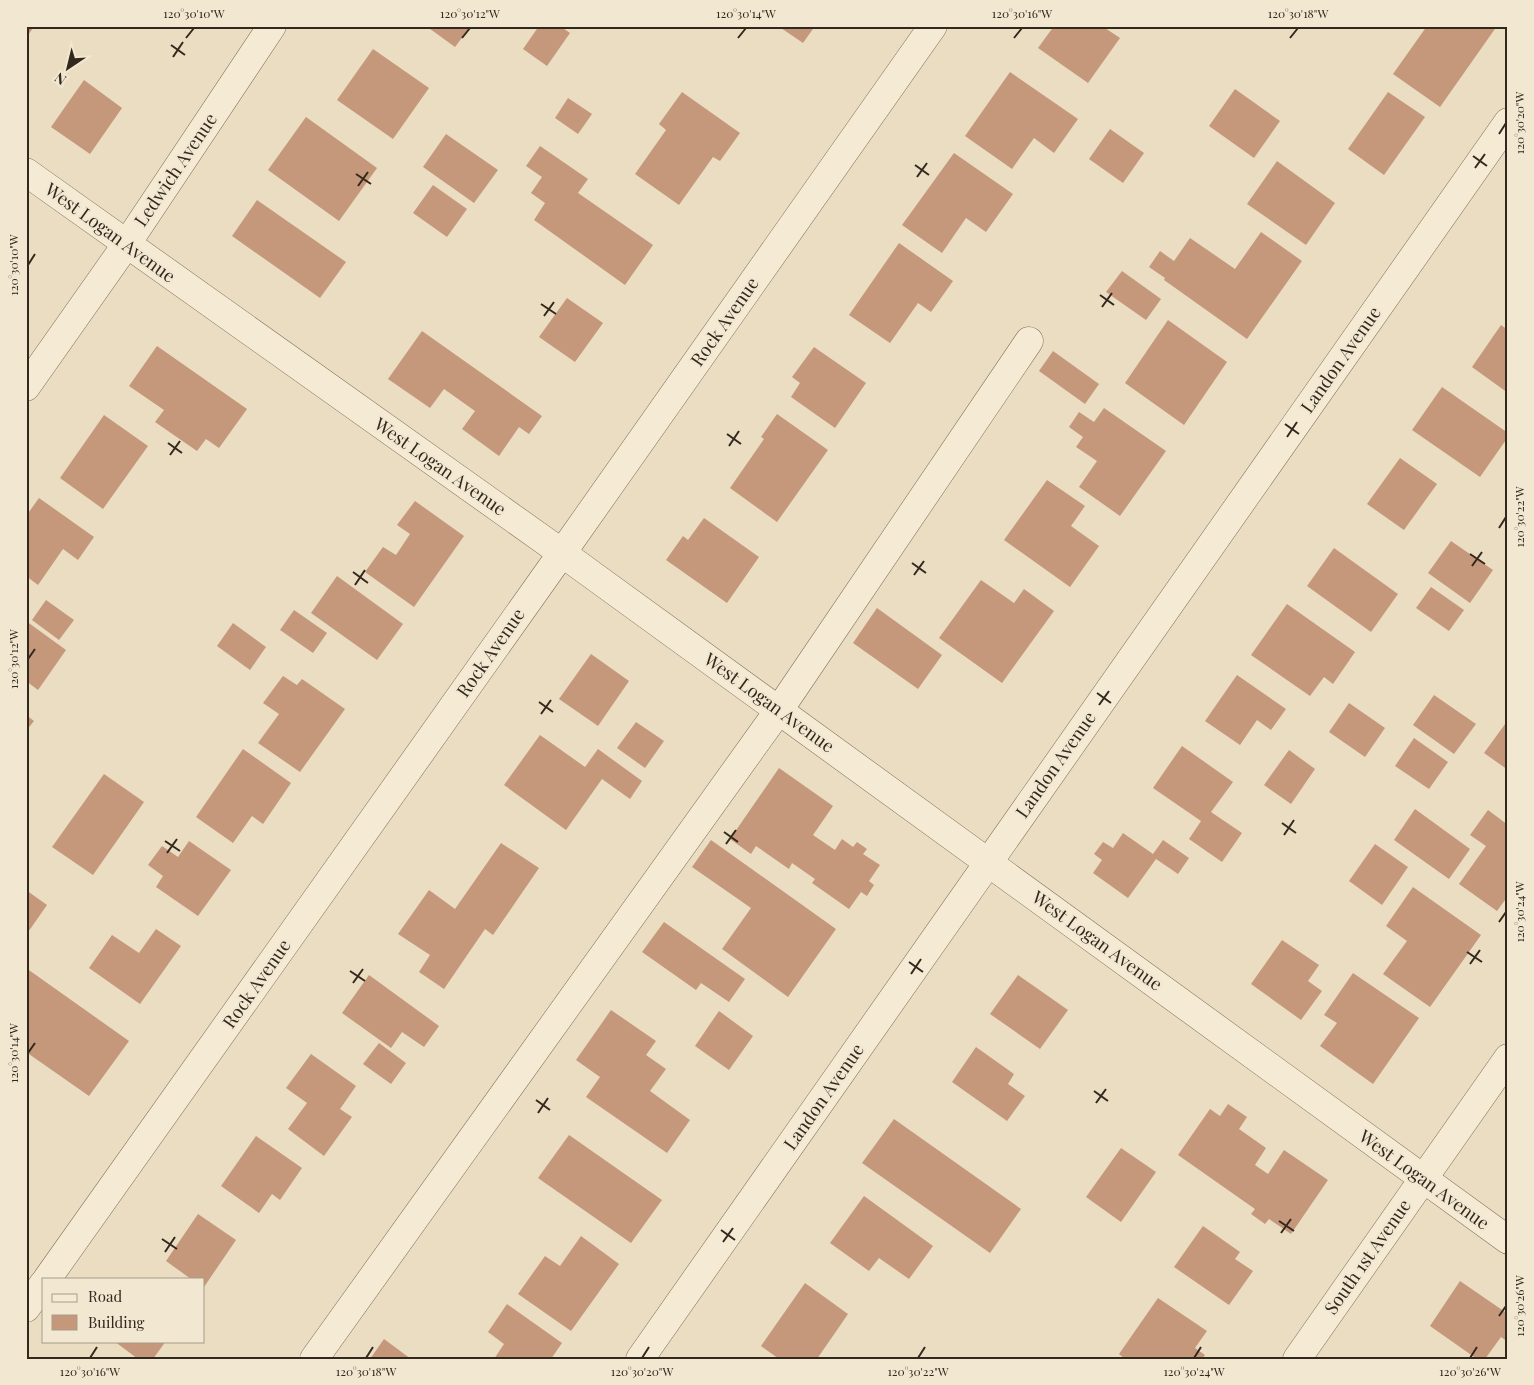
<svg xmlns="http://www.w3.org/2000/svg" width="1534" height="1385" viewBox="0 0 1534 1385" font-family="'Playfair Display',serif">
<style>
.building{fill:#c5987b}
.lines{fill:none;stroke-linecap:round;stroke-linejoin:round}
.minor-casing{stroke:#826f5b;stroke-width:29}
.minor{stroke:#f5ebd4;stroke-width:28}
.ticks{fill:none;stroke:#33281e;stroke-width:2}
.labels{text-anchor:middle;stroke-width:4.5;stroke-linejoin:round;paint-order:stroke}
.street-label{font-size:18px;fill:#33281e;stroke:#f2e8d1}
.neatline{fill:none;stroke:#33281e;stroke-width:2}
.ticks-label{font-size:12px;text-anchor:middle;fill:#33281e}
</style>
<rect width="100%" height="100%" fill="#eaddc2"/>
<!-- building -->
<g class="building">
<polygon points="26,26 33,28 26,38"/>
<polygon points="426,26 471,26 455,47"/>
<polygon points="539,26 560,26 570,33 547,66 523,49"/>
<polygon points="778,26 815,26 803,43"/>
<polygon points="1054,26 1102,26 1120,38 1088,83 1038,48"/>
<polygon points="1427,26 1497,26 1440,107 1393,74"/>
<polygon points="373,49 429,88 393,139 337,100"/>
<polygon points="1010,72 1078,119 1054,153 1034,138 1012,169 965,136"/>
<polygon points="84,80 122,108 90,154 51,127"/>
<polygon points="1235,89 1280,121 1254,158 1209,126"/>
<polygon points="682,92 740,133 720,161 713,157 679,205 635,174 666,130 659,124"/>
<polygon points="1388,92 1425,117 1384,175 1348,149"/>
<polygon points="568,98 592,114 578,134 555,118"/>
<polygon points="306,117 377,168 339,221 268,170"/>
<polygon points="1110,129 1144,153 1123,183 1089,159"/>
<polygon points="446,134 498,170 474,203 423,167"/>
<polygon points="540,146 588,179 578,193 653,245 625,285 534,220 545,203 531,193 542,177 526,166"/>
<polygon points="954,153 1013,194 986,232 966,218 942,253 902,225"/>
<polygon points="1277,161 1335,203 1306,245 1247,204"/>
<polygon points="433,185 467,209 447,237 413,213"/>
<polygon points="257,200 346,262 320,298 232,236"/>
<polygon points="1261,232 1302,261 1247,339 1164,280 1165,278 1149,267 1160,251 1174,261 1190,238 1235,269"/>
<polygon points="899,243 953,281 931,312 918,303 890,343 849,315"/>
<polygon points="1122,271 1161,299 1146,320 1106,292"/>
<polygon points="567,298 603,323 575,362 539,337"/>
<polygon points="1168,320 1227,362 1184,425 1125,383"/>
<polygon points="1501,325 1508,330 1508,393 1472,367"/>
<polygon points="422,331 542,416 529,434 519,427 499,456 462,429 475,411 444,389 430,408 388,379"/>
<polygon points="157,346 247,409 219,448 206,439 197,451 155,422 164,410 129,386"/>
<polygon points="814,347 866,383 835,428 791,397 800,383 792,377"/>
<polygon points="1053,351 1099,384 1085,404 1039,371"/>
<polygon points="1442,387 1508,433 1508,437 1480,477 1412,430"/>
<polygon points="1104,408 1166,451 1120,516 1079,487 1097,461 1076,447 1083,437 1069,427 1079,412 1094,422"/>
<polygon points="777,414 828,450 777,522 730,488 764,439 761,437"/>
<polygon points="104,415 148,446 103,509 60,478"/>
<polygon points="1400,458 1437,484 1404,530 1367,504"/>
<polygon points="1047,480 1085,506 1071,526 1099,546 1070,587 1004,540"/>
<polygon points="39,498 94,537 78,560 63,549 38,585 26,576 26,516"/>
<polygon points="415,501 464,536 414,607 365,572 383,547 396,555 410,534 397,525"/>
<polygon points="704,518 759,557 727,603 666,560 683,536 688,540"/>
<polygon points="1451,541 1493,570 1470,603 1428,573"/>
<polygon points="1334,548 1398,594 1371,632 1307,586"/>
<polygon points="337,576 403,624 377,660 311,613"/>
<polygon points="981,580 1014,603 1024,589 1054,611 1002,683 939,638"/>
<polygon points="1431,587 1464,610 1449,631 1416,608"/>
<polygon points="46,600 74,620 59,640 32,620"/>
<polygon points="1287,604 1355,652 1333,684 1324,677 1310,696 1251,655"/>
<polygon points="877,608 942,655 918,689 853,643"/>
<polygon points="294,610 327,633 313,653 280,630"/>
<polygon points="26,621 66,650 38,690 26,681"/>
<polygon points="233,623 266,647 250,670 217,646"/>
<polygon points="591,654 629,681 598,726 559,699"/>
<polygon points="1237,675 1286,709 1271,730 1257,720 1240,745 1205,721"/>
<polygon points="283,676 297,685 302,679 345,709 300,772 258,743 279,714 263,703"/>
<polygon points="1434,695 1476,724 1454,754 1413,725"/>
<polygon points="1349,703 1385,728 1365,757 1329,732"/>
<polygon points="26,715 34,721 26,731"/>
<polygon points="1508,720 1508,770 1484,753"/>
<polygon points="636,722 664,741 645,768 617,748"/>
<polygon points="540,735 585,767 598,749 642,781 630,799 602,779 566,830 504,785"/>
<polygon points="1414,738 1448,762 1429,789 1395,766"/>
<polygon points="1182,746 1233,782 1211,812 1242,833 1222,862 1189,839 1201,821 1153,788"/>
<polygon points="243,749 291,783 263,824 252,816 233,843 196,817"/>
<polygon points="1289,750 1315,769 1291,804 1264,785"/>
<polygon points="779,768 833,806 813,835 835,850 842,839 853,847 857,842 867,849 863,854 880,865 869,881 874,885 867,896 861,892 849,909 812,883 815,879 792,863 789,869 756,846 751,854 730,839"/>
<polygon points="104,774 144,802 93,875 52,847"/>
<polygon points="1415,809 1470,849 1449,879 1394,840"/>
<polygon points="1488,810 1508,825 1508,896 1497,911 1459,884 1486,846 1470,835"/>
<polygon points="1123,833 1153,854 1163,840 1189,858 1178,874 1156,859 1128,898 1093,873 1102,860 1094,854 1103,842 1113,848"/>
<polygon points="711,840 836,929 788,997 722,949 751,908 692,867"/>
<polygon points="189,841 231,870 198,916 156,887 163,876 148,865 162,846 178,857"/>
<polygon points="501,843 539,868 493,935 485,929 444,989 419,972 430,955 398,934 429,890 455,909"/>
<polygon points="1375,844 1408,867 1382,905 1349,881"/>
<polygon points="1413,887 1481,935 1430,1007 1383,974 1407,941 1386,926"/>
<polygon points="26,890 47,905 26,935"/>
<polygon points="664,922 745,979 729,1002 701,983 696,990 642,952"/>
<polygon points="156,929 181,946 140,1004 89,968 112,935 139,953"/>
<polygon points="1282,940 1319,965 1308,981 1322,991 1301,1020 1251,984"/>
<polygon points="26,968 129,1041 89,1096 26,1052"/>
<polygon points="1353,973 1419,1018 1373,1084 1320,1046 1337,1023 1324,1015"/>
<polygon points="369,975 439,1026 424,1047 402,1032 391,1048 342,1013"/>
<polygon points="1018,975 1068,1010 1040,1049 990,1014"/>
<polygon points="611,1010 656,1041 646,1055 666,1069 650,1091 690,1120 667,1153 586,1097 600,1077 576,1060"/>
<polygon points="719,1011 753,1036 729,1070 695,1046"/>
<polygon points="379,1043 406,1063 391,1084 363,1064"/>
<polygon points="976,1047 1014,1074 1008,1084 1025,1096 1007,1121 952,1082"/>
<polygon points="311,1054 356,1086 340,1109 352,1117 324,1156 288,1129 307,1103 286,1088"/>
<polygon points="1228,1104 1247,1117 1239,1129 1266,1148 1255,1165 1268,1174 1284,1150 1328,1180 1291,1234 1269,1219 1265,1224 1251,1214 1255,1209 1178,1155 1210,1109 1220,1116"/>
<polygon points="894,1119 1021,1209 990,1253 862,1163"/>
<polygon points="569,1135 662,1200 631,1243 538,1178"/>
<polygon points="256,1136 302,1168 280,1200 272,1194 259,1213 221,1186"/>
<polygon points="1121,1148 1156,1172 1121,1222 1086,1197"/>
<polygon points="864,1196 933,1246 909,1279 879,1258 869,1271 830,1243"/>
<polygon points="198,1214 236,1240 204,1287 204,1279 191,1279 166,1261"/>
<polygon points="1203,1226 1240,1252 1235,1259 1253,1271 1229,1305 1174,1267"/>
<polygon points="581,1236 619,1264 571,1331 518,1294 545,1256 560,1266"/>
<polygon points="1460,1281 1508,1314 1508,1342 1501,1337 1485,1359 1477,1359 1430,1326"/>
<polygon points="805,1283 848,1314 817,1359 779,1359 761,1346"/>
<polygon points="1158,1298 1207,1331 1195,1348 1205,1355 1202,1359 1125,1359 1119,1354"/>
<polygon points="507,1304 562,1343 551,1359 494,1359 504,1344 488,1332"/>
<polygon points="384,1339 411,1359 370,1359"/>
<polygon points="114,1341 166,1341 153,1359 138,1359"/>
</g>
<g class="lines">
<defs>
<g id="minor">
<polyline points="26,172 562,553 1508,1240"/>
<polyline points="26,387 126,245 272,26"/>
<polyline points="47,1279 562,553 933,26"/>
<polyline points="26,1308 44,1283"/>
<polyline points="314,1359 779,710 1029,341"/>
<polyline points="640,1359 1508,122"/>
<polyline points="1297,1359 1508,1058"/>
</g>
</defs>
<!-- minor casing -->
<use href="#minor" class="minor-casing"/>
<!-- minor -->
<use href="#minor" class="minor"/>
</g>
<!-- ticks -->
<path class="ticks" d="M186,38l8,-10M462,38l8,-10M738,38l8,-10M1014,38l8,-10M1290,38l8,-10M171,45l14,10M173,57l10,-15M1499,134l7,-11M1473,156l14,10M915,165l14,10M1475,168l10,-14M356,174l15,10M917,177l10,-14M358,186l10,-14M28,265l7,-11M1100,295l14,10M541,304l15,10M1102,307l10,-14M544,316l10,-14M1285,424l14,10M727,434l14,10M1287,437l10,-15M168,443l14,10M729,446l10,-15M170,455l10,-14M1499,528l7,-11M1470,554l15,10M912,563l14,10M1472,566l10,-14M353,572l15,11M914,575l10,-14M355,585l10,-15M28,659l7,-10M1097,693l14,10M539,702l14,10M1099,705l10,-14M541,714l10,-14M1282,823l14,10M724,832l14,10M1284,835l10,-15M165,841l15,10M726,844l10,-14M167,853l10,-14M1499,922l7,-10M1467,952l15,10M909,962l14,10M1470,964l10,-14M350,971l15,10M911,974l10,-15M353,983l10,-14M28,1053l7,-10M1094,1091l14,10M536,1100l14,10M1096,1103l10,-14M538,1113l10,-15M1279,1221l15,10M721,1230l14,10M1281,1233l10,-14M162,1239l15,10M723,1242l10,-14M165,1252l10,-15M1499,1316l7,-10M90,1358l7,-11M366,1358l7,-11M642,1358l7,-11M918,1358l7,-11M1194,1358l7,-11M1470,1358l7,-11"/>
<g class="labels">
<!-- street labels -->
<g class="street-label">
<text transform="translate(176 170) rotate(-56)" y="6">Ledwich Avenue</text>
<text transform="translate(110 233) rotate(36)" y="6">West Logan Avenue</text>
<text transform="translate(725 322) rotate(-55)" y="6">Rock Avenue</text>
<text transform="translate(1341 360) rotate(-55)" y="6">Landon Avenue</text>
<text transform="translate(440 467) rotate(35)" y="6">West Logan Avenue</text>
<text transform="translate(491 653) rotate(-55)" y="6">Rock Avenue</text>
<text transform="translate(769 703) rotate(36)" y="6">West Logan Avenue</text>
<text transform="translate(1056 765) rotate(-55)" y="6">Landon Avenue</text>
<text transform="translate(1097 941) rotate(36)" y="6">West Logan Avenue</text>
<text transform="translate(257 984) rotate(-55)" y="6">Rock Avenue</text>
<text transform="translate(824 1097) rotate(-55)" y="6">Landon Avenue</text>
<text transform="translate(1424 1180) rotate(36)" y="6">West Logan Avenue</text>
<text transform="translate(1368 1257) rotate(-55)" y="6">South 1st Avenue</text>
</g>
</g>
<!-- border -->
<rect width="1534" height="1385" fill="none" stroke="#f2e8d1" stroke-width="55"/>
<!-- legend -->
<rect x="42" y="1278" width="162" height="65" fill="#f2e8d1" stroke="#a69b89"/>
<rect x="52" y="1294" width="25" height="8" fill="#f5ebd4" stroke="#a69b89"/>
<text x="88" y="1302" font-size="15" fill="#33281e">Road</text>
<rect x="52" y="1315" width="25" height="15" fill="#c5987b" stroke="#a69b89"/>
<text x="88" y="1328" font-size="15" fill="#33281e">Building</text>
<!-- north arrow -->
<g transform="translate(68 68) rotate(215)" stroke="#f2e8d1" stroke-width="4" paint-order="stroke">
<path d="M0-4L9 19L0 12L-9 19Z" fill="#33281e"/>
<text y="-8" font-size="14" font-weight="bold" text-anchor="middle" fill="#33281e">N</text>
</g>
<rect x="28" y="28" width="1478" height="1330" class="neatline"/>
<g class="ticks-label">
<text x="194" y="18">120°30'10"W</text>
<text x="470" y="18">120°30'12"W</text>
<text x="746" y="18">120°30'14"W</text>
<text x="1022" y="18">120°30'16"W</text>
<text x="1298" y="18">120°30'18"W</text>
<text transform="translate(1520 123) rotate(-90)" y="4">120°30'20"W</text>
<text transform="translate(14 265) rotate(-90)" y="4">120°30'10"W</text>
<text transform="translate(1520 517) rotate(-90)" y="4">120°30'22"W</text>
<text transform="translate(14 659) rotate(-90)" y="4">120°30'12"W</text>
<text transform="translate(1520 912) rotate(-90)" y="4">120°30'24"W</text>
<text transform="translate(14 1053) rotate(-90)" y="4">120°30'14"W</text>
<text transform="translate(1520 1306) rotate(-90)" y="4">120°30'26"W</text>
<text x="90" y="1376">120°30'16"W</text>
<text x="366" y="1376">120°30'18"W</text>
<text x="642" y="1376">120°30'20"W</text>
<text x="918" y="1376">120°30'22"W</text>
<text x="1194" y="1376">120°30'24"W</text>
<text x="1470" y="1376">120°30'26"W</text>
</g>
</svg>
